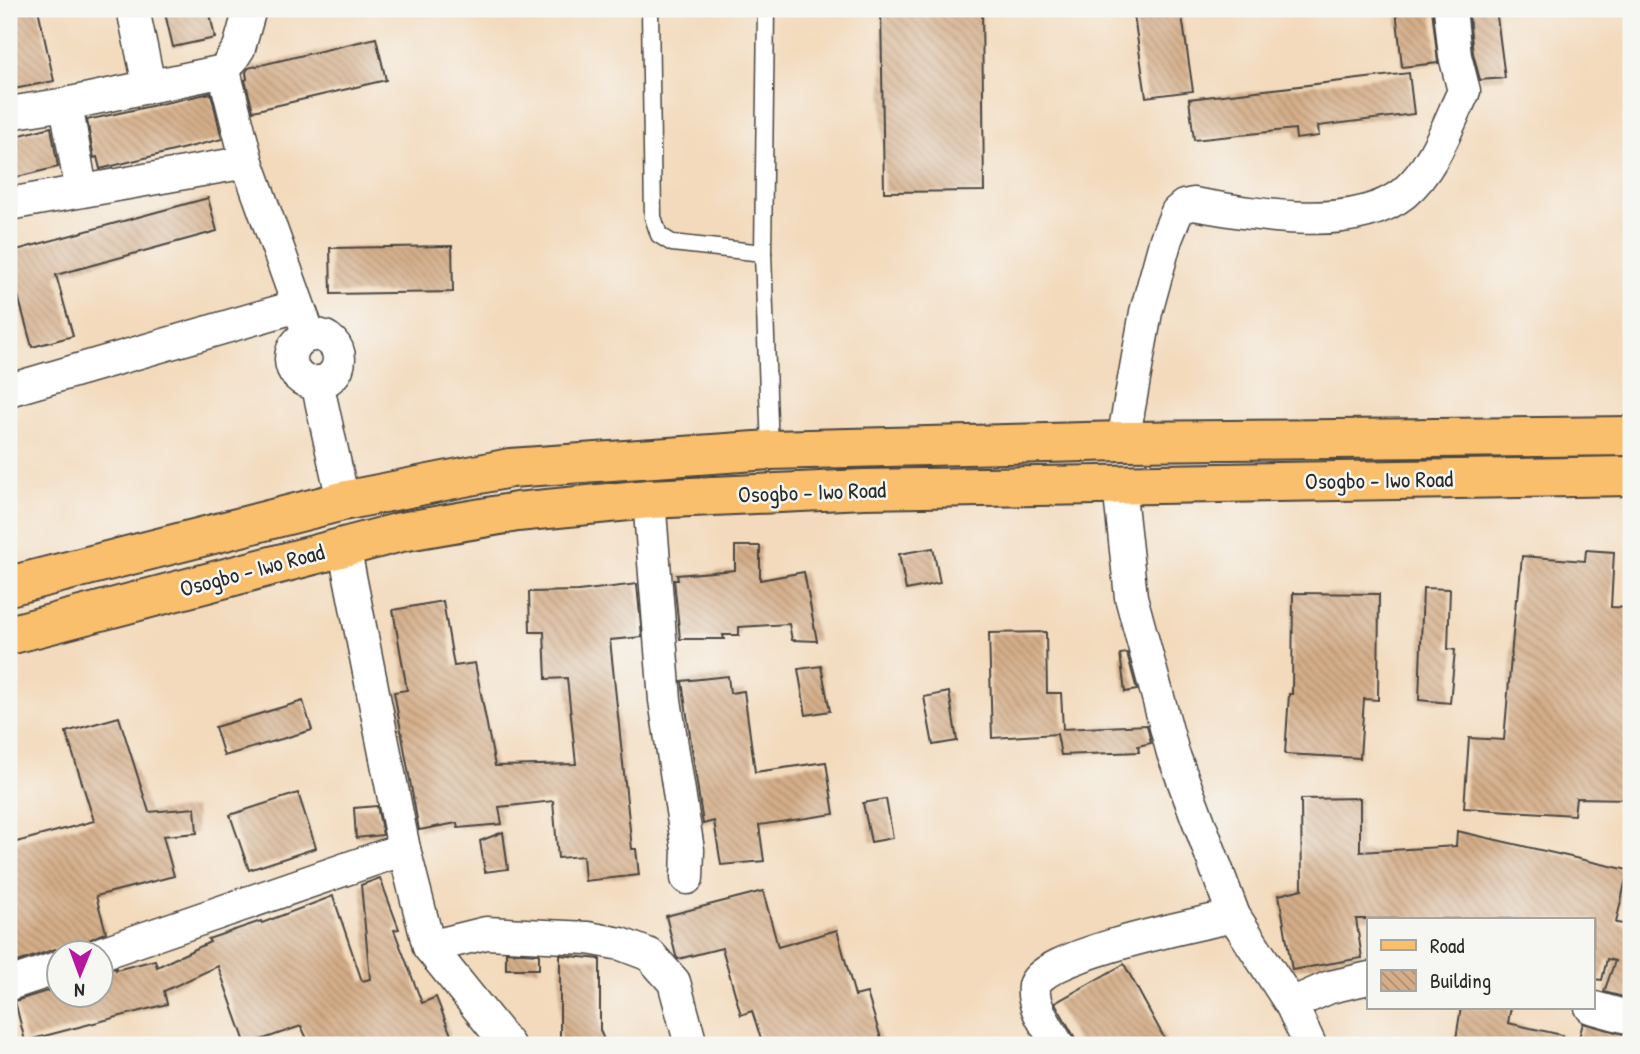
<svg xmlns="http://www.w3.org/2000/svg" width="1640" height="1054" viewBox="0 0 1640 1054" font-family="'Patrick Hand',sans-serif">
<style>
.building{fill:url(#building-back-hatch)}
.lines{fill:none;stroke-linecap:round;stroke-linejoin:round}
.lane-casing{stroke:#494541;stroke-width:19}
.street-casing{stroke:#494541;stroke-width:35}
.primary-casing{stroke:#494541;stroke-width:42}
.lane{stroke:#fff;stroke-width:16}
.street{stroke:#fff;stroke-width:32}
.primary{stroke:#f9bf6c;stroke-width:38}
.labels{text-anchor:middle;stroke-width:5;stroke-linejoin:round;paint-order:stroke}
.street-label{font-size:23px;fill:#2b2b2b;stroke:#f6f6f2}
</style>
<defs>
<pattern id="building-back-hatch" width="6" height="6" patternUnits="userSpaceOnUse" patternTransform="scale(1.75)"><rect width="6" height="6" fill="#d5ae89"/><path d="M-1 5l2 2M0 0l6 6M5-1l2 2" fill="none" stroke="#ad8e70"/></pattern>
</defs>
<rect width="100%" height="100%" fill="#f6f6f2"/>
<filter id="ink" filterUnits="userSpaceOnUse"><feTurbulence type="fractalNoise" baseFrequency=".0143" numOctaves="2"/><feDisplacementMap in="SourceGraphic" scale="14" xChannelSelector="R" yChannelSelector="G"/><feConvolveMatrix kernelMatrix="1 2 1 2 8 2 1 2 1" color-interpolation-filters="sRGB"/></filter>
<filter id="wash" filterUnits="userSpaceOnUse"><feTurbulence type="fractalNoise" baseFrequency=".00686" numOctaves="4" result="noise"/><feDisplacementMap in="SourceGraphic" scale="28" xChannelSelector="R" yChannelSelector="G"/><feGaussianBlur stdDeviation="1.57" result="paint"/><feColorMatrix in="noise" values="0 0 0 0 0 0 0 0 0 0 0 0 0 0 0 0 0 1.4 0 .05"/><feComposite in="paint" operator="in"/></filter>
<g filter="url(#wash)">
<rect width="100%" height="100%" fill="#f3dabc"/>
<g id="blocks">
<!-- building -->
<g class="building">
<polygon points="9,9 38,9 54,81 9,90"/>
<polygon points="164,9 209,9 215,38 173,47"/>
<polygon points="881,9 982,9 984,191 884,192"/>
<polygon points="1133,9 1181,9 1193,91 1146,97"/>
<polygon points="1396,9 1432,9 1438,63 1402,67"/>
<polygon points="1468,9 1496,9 1505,78 1480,80 1473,53"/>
<polygon points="376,38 386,80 253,111 245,80 247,79 246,72 248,68"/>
<polygon points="1409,73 1414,114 1318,126 1319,136 1296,139 1295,129 1194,140 1189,99"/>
<polygon points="211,93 222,139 100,169 97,157 94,158 87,120"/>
<polygon points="51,127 58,167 9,179 9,138"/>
<polygon points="208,198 217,231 56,275 73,336 32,347 9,263 9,252"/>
<polygon points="452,246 453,292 331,294 330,248"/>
<polygon points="735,546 760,546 760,580 804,572 817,641 792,640 789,624 739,627 739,635 723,635 724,639 680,639 674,580 678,580 677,575 735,570"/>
<polygon points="933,548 940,583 906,590 899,554"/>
<polygon points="1586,550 1614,552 1611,607 1631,608 1631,799 1576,798 1574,815 1464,808 1469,738 1504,740 1516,599 1518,599 1522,556 1585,561"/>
<polygon points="637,584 642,637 610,640 632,849 636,849 639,875 585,881 583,856 558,858 553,801 499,807 502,824 458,828 457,823 419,830 394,692 407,690 393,610 443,601 454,666 475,663 495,766 576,764 567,678 546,679 544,632 530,632 529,592 578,591"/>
<polygon points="1423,588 1450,589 1448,649 1455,650 1450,703 1419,700"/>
<polygon points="1293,593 1379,594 1378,700 1364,699 1360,758 1285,754 1289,694 1292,694"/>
<polygon points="1046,632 1047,693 1061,693 1063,729 1147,725 1151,743 1138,746 1139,752 1061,755 1057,734 992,738 989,633"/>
<polygon points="1127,653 1137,690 1125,692 1120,654"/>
<polygon points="821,666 830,711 806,715 798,669"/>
<polygon points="728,676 730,693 744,691 755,772 826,762 834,814 759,825 764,861 721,865 714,821 703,824 682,681"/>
<polygon points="949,692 957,741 933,745 924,697"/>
<polygon points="303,701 312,730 224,756 215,727"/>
<polygon points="119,717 149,812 195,808 197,833 163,836 174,876 96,896 106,932 89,940 84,953 55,949 12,964 9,953 9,844 94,821 66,732"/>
<polygon points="298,793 316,848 249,870 230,815"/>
<polygon points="1360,798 1360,852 1456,846 1457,831 1628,870 1616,923 1631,925 1631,999 1604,992 1615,961 1607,959 1602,980 1593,979 1593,919 1356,919 1362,958 1292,970 1279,895 1302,889 1301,799"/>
<polygon points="886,799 893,838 871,842 863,803"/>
<polygon points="377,806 383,835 356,838 354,808"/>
<polygon points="503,832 508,869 485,872 480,841"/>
<polygon points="380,878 399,929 394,930 422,1003 436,997 451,1035 427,1045 310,1045 301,1026 246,1045 218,966 164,991 167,1004 25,1041 15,1001 60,987 60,995 102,995 102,971 116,968 116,970 155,960 157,967 210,942 208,939 261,921 262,923 333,896 362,981 370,979 361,885"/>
<polygon points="763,891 778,947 837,930 855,996 867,993 883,1045 763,1045 752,1011 741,1015 722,948 678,959 676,956 666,916"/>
<polygon points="506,952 539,954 539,969 506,969"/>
<polygon points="560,955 600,959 600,1030 606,1045 560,1045"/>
<polygon points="1124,964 1168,1045 1079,1045 1055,1003"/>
<polygon points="1461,1007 1511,1007 1508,1023 1562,1035 1561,1045 1455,1045"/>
<polygon points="1583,1023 1631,1036 1631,1045 1577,1045"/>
</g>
</g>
</g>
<g filter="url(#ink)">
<use href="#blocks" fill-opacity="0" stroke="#494541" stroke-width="2"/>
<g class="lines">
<defs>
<g id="lane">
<polyline points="650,9 653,217 659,235 672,243 763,253"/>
<polyline points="766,9 763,253 770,450"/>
</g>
<g id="street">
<polyline points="133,9 149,85"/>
<polyline points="224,71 247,162 309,335"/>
<polyline points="66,104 81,190"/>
<polyline points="9,113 66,104 224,71 239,48 250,9"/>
<polyline points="9,204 247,162"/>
<circle cx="315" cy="359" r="24"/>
<polyline points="317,382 343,501"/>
<polyline points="9,390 298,306"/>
<path d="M1123,441l23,-129 20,-73 11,-27 7,-6 10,-2c59,10 159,30 210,-11 30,-25 44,-69 60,-102l-9,-35 -5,-47"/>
<polyline points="1119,485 1131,597 1173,753 1234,916 1291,1004 1310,1045"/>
<polyline points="649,499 665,700 688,850 687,878"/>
<polyline points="344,546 404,849 429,947 508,1045"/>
<polyline points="429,947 486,933 588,938 621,944 650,955 674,982 691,1045"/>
<polyline points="102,953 404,849"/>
<polyline points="9,984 60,967"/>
<polyline points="1291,1004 1330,987 1369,978"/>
<polyline points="1591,1007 1631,1018"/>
<path d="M1058,1045c-9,-16 -27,-39 -24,-59 6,-31 169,-63 200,-70"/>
</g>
<g id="primary">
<polyline points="9,586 343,501 510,468 770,450 1123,441 1631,436"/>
<polyline points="9,635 401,532 517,512 649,499 864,489 1631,476"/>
</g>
</defs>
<!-- lane casing -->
<use href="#lane" class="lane-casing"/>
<!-- street casing -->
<use href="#street" class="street-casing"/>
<!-- primary casing -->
<use href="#primary" class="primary-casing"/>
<!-- lane -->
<use href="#lane" class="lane"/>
<!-- street -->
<use href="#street" class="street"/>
<!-- primary -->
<use href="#primary" class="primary"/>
</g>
</g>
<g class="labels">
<!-- street labels -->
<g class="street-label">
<text transform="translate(1379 480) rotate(-1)" y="8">Osogbo - Iwo Road</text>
<text transform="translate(812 492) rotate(-2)" y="8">Osogbo - Iwo Road</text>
<text transform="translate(252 570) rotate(-15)" y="8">Osogbo - Iwo Road</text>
</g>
</g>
<!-- margin -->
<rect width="1640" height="1054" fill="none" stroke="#f6f6f2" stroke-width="35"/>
<!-- legend -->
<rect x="1367" y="918" width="228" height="91" fill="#f6f6f2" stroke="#a5a5a2" stroke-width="2"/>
<rect x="1381" y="940" width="35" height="10" fill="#f9bf6c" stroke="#a5a5a2" stroke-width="2"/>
<text x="1430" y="953" font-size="21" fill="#2b2b2b">Road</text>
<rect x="1381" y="970" width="35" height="21" fill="url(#building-back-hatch)" stroke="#a5a5a2" stroke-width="2"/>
<text x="1430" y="988" font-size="21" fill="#2b2b2b">Building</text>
<!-- north arrow -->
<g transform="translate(80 974) rotate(181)"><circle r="33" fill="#f6f6f2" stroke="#a5a5a2" stroke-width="2"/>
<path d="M0-5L12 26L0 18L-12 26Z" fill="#b5179e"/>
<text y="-10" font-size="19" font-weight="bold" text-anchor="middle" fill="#2b2b2b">N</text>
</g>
</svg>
